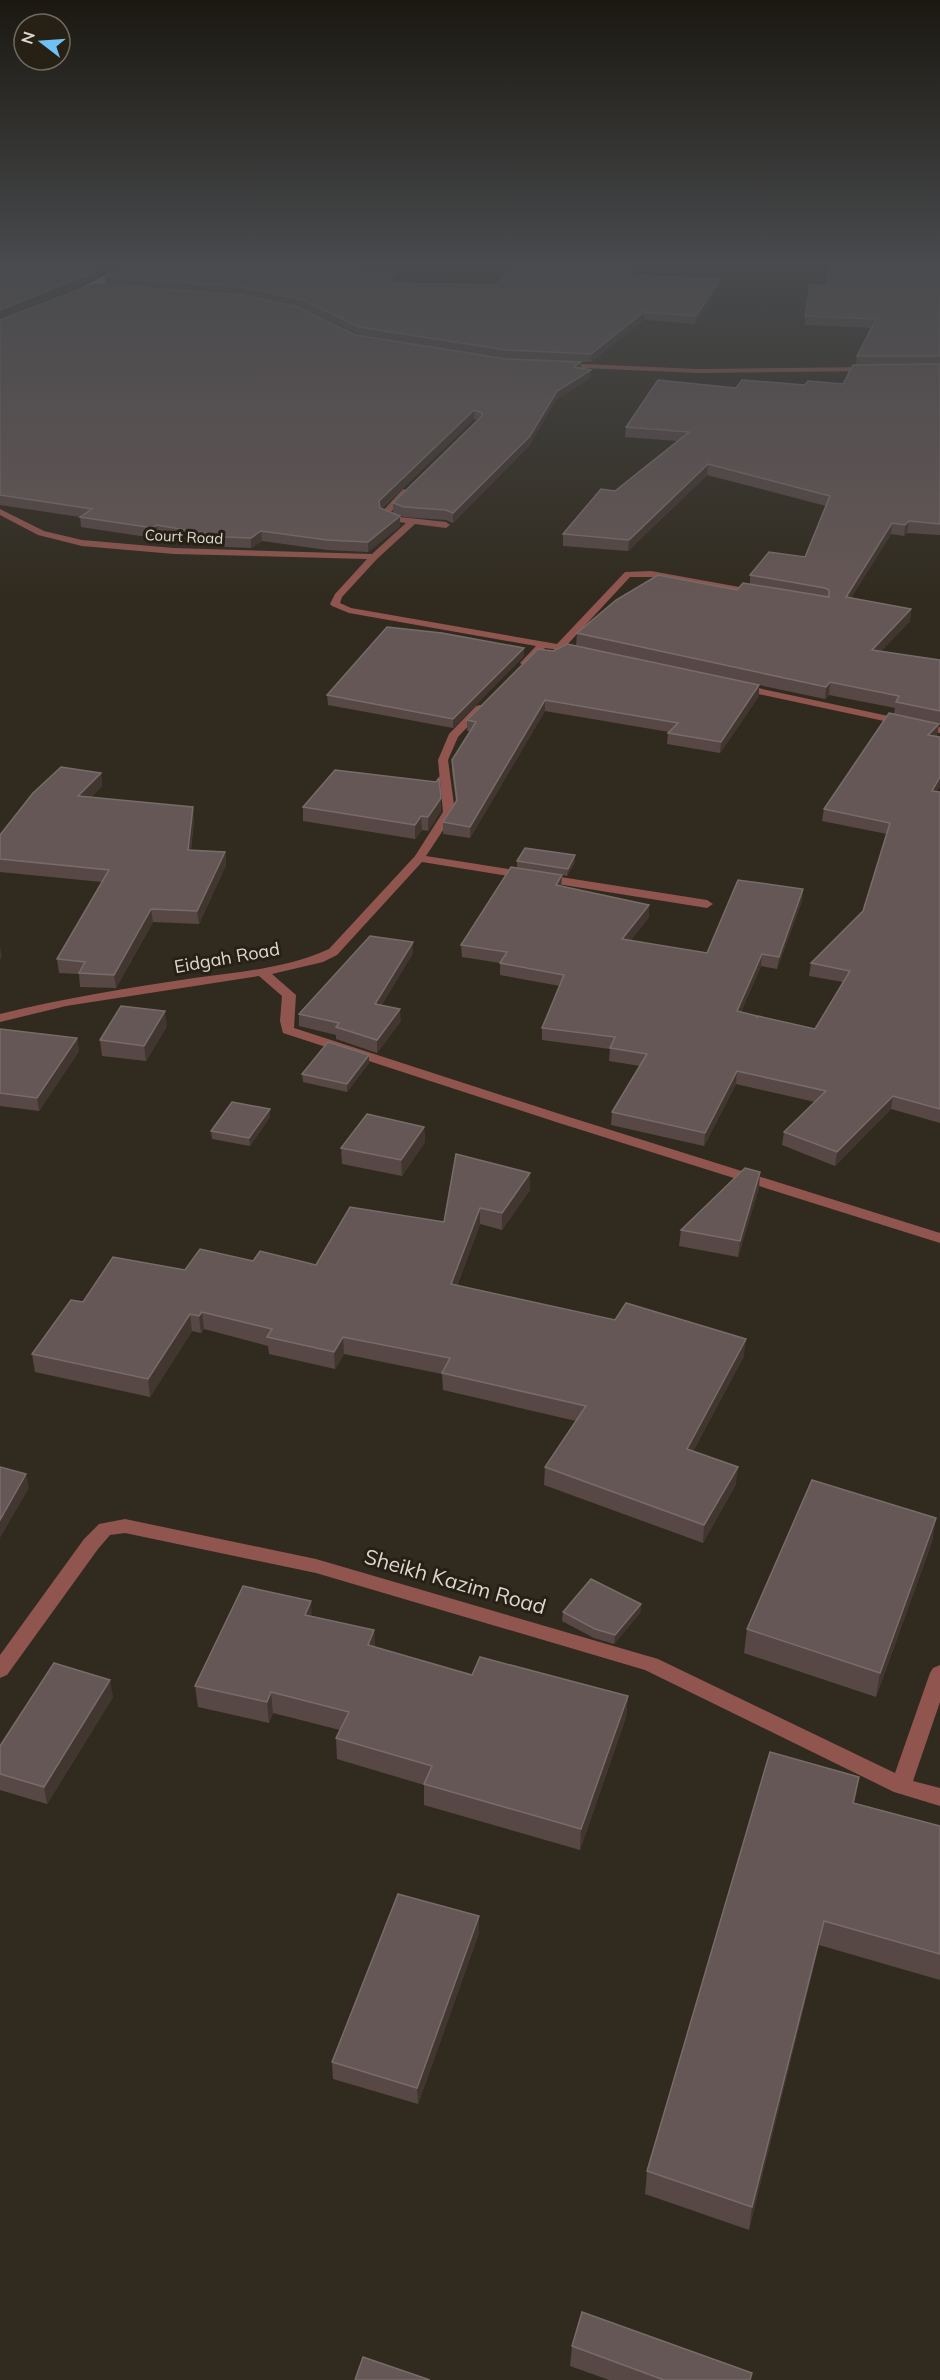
<svg xmlns="http://www.w3.org/2000/svg" width="940" height="2380" viewBox="0 0 940 2380" font-family="Mulish,sans-serif">
<style>
.lines{fill:none;stroke-linecap:round;stroke-linejoin:round}
.minor{fill:#90554e;fill-rule:evenodd}
.highway{fill:#f7a095;fill-rule:evenodd}
.wall{fill:#574846;fill-rule:evenodd}
.shaded-wall{fill:#423630}
.building{fill:#655755;stroke:#786c69;stroke-width:1.5}
.labels{text-anchor:middle;stroke-width:6;stroke-linejoin:round;paint-order:stroke}
.far-street-label{font-size:15px;fill:#dcd8d1;stroke:#272115}
.street-label{font-size:18px;fill:#dcd8d1;stroke:#272115}
.near-street-label{font-size:21px;fill:#dcd8d1;stroke:#272115}
</style>
<rect width="100%" height="100%" fill="#312b1f"/>
<g class="lines">
<!-- minor -->
<g class="minor">
<polygon points="561,363 699,369 870,367 874,369 870,371 699,373 558,367"/>
<polygon points="403,489 410,491 389,514 391,516 446,522 450,525 446,528 415,524 377,559 342,597 340,603 351,608 557,644 625,572 651,571 756,590 761,593 756,596 651,577 630,577 566,646 581,649 581,653 545,648 525,666 520,663 536,646 349,613 332,606 330,604 335,594 367,559 174,554 82,546 38,535 0,515 0,509 44,531 82,540 174,548 372,554 406,523 385,520 380,514"/>
<polygon points="739,684 940,727 940,733 735,689 735,685"/>
<path d="M480,705l5,3 -27,29 -10,23 7,52 -29,44 281,44 6,4 -6,4 -285,-46 -85,93 -14,7 -51,12 24,21 -2,33 272,88 374,117v10l-384,-121 -273,-89 -3,-12 2,-25 -23,-20 -193,30 -66,16v-8c64,-16 129,-26 194,-36 45,-6 94,-10 135,-29l86,-93 28,-44 -5,-52 11,-26 27,-28z"/>
<polygon points="125,1519 316,1559 658,1659 895,1773 930,1673 933,1668 940,1665 940,1702 913,1781 940,1788 940,1806 894,1792 645,1670 316,1573 125,1533 110,1535 98,1549 7,1675 0,1678 0,1655 84,1539 99,1524"/>
</g>
<!-- highway -->
<polygon class="highway" points="125,264 135,264 95,289 74,296 70,294"/>
</g>
<!-- wall -->
<g class="wall">
<polygon points="940,264 940,535 907,533 904,536 891,534 851,598 911,609 910,621 881,651 940,660 940,725 939,724 937,735 935,737 940,737 940,786 936,792 940,792 940,1123 891,1109 835,1166 782,1145 784,1132 815,1102 736,1084 704,1146 611,1125 612,1112 640,1066 609,1061 610,1049 542,1040 542,1028 560,986 500,975 500,963 462,957 461,945 517,868 517,861 575,855 575,862 567,876 562,875 561,886 649,917 630,941 707,953 803,889 802,901 777,969 761,966 741,1012 815,1029 843,982 809,976 811,963 863,911 887,834 822,821 824,809 894,714 895,708 829,695 825,699 759,685 759,696 720,753 667,744 668,733 669,732 545,711 470,838 443,834 443,822 456,802 452,771 452,760 470,731 467,731 467,720 553,651 576,646 577,633 737,590 750,584 750,575 805,557 826,506 707,475 628,551 563,546 563,534 677,441 625,437 626,427 736,388 843,384 856,365 857,356 872,328 805,325 805,316 827,286"/>
<path d="M362,265l35,1v7l-4,10 103,2 135,-10 89,4v8l-25,37 -51,-4 -53,42h-10v6l10,2 -1,8 -34,22 -27,46 -76,77 -7,-3 -42,-3 -11,-4v-10l84,-83 -3,-1 -93,90 19,17 -32,26 -41,-2 -65,-9 -11,7 -24,-1 -69,-12 -4,3 -73,-11 -1,-10 -80,-12v-185l106,-35 -1,-8zM113,285l129,10 61,13 57,27 143,23 -147,-23z"/>
<polygon points="524,648 524,656 453,728 328,705 327,695"/>
<polygon points="101,773 102,786 91,797 194,820 191,850 225,852 226,865 199,924 153,922 116,988 80,987 79,974 59,973 57,959 102,882 0,872 0,835"/>
<polygon points="436,782 441,811 428,831 422,830 415,839 303,821 303,807"/>
<polygon points="413,953 381,1006 401,1021 377,1053 336,1039 336,1035 299,1026 299,1014"/>
<polygon points="167,1026 146,1061 102,1056 100,1040"/>
<polygon points="0,1029 77,1038 79,1051 39,1111 0,1106"/>
<polygon points="369,1055 369,1063 347,1092 303,1082 302,1074"/>
<polygon points="270,1109 270,1117 250,1146 212,1139 211,1131"/>
<polygon points="424,1127 425,1142 402,1176 342,1164 341,1148"/>
<polygon points="456,1154 530,1190 502,1230 480,1224 457,1286 744,1356 693,1451 736,1484 703,1543 544,1485 545,1467 576,1421 443,1390 442,1374 344,1354 335,1369 269,1354 268,1346 204,1329 201,1333 192,1331 150,1397 35,1372 32,1354 83,1302 185,1270 253,1261 316,1265 444,1222"/>
<polygon points="759,1188 738,1257 679,1246 681,1230"/>
<polygon points="936,1518 932,1542 876,1697 744,1653 747,1629"/>
<polygon points="641,1604 640,1613 614,1644 594,1638 562,1621 563,1612"/>
<polygon points="312,1616 374,1630 375,1647 472,1675 628,1696 626,1717 580,1850 424,1805 424,1785 337,1759 336,1738 340,1730 273,1713 269,1723 198,1707 195,1686"/>
<polygon points="113,1697 47,1804 0,1790 0,1746"/>
<polygon points="855,1803 940,1826 940,1980 819,1945 749,2230 645,2194 647,2171"/>
<polygon points="479,1933 418,2104 333,2079 332,2062"/>
<polygon points="572,2346 751,2380 609,2380 570,2366"/>
</g>
<!-- shaded-wall -->
<g class="shaded-wall">
<polygon points="106,264 120,264 88,283 0,319 0,310"/>
<polygon points="634,264 641,264 625,283 625,275"/>
<polygon points="397,266 397,273 389,290 389,283"/>
<polygon points="720,279 720,287 695,324 696,316"/>
<polygon points="644,312 644,320 591,362 591,354"/>
<polygon points="581,362 581,370 574,367"/>
<polygon points="591,370 590,378 556,400 529,446 453,523 453,513 557,391"/>
<polygon points="474,410 474,419 379,510 379,501"/>
<polygon points="708,464 707,475 628,551 629,540"/>
<polygon points="400,516 400,526 368,552 368,542"/>
<polygon points="909,521 907,533 904,536 905,525"/>
<polygon points="892,523 891,534 844,609 846,597"/>
<polygon points="157,525 158,535 154,538 153,528"/>
<polygon points="261,531 262,541 251,548 251,538"/>
<polygon points="911,609 910,621 870,662 872,650"/>
<polygon points="524,648 524,656 453,728 453,719"/>
<polygon points="830,682 829,695 825,699 826,687"/>
<polygon points="759,685 759,696 720,753 721,742"/>
<polygon points="545,700 545,711 470,838 470,827"/>
<polygon points="939,724 937,735 926,746 928,735"/>
<polygon points="101,773 102,786 79,808 78,796"/>
<polygon points="940,777 940,786 930,802 932,791"/>
<polygon points="441,798 441,811 428,831 428,817"/>
<polygon points="193,807 194,820 189,862 188,850"/>
<polygon points="421,816 422,830 415,839 415,825"/>
<polygon points="225,852 226,865 199,924 197,911"/>
<polygon points="575,855 575,862 567,876 568,869"/>
<polygon points="562,875 561,887 556,885"/>
<polygon points="803,889 802,901 777,969 779,957"/>
<polygon points="649,905 649,917 622,952 622,939"/>
<polygon points="151,909 153,922 116,988 114,975"/>
<polygon points="413,942 413,953 375,1016 375,1004"/>
<polygon points="0,946 2,957 0,960"/>
<polygon points="762,954 761,966 736,1024 737,1011"/>
<polygon points="400,1009 401,1021 377,1053 377,1040"/>
<polygon points="165,1011 167,1026 146,1061 144,1046"/>
<polygon points="77,1038 79,1051 39,1111 37,1098"/>
<polygon points="369,1055 369,1063 347,1092 347,1084"/>
<polygon points="737,1071 736,1084 704,1146 705,1133"/>
<polygon points="893,1096 891,1109 835,1166 837,1152"/>
<polygon points="270,1109 270,1117 250,1146 249,1138"/>
<polygon points="424,1127 425,1142 402,1176 401,1160"/>
<polygon points="760,1172 759,1188 738,1257 740,1241"/>
<polygon points="530,1173 530,1190 502,1230 502,1213"/>
<polygon points="480,1208 480,1224 451,1301 451,1284"/>
<polygon points="202,1312 204,1329 201,1333 199,1316"/>
<polygon points="190,1314 192,1331 150,1397 148,1379"/>
<polygon points="343,1337 344,1354 335,1369 334,1352"/>
<polygon points="746,1339 744,1356 685,1467 687,1449"/>
<polygon points="738,1467 736,1484 703,1543 704,1525"/>
<polygon points="26,1474 29,1488 0,1538 0,1520"/>
<polygon points="936,1518 932,1542 876,1697 880,1673"/>
<polygon points="311,1601 312,1622 305,1615"/>
<polygon points="641,1604 640,1613 614,1644 615,1635"/>
<polygon points="374,1630 375,1651 368,1645"/>
<polygon points="110,1680 113,1697 47,1804 44,1787"/>
<polygon points="271,1692 273,1713 269,1723 267,1702"/>
<polygon points="628,1696 626,1717 580,1850 581,1829"/>
<polygon points="859,1777 855,1802 849,1827 853,1803"/>
<polygon points="479,1916 479,1933 418,2104 417,2088"/>
<polygon points="824,1921 819,1945 749,2230 752,2207"/>
</g>
<!-- building -->
<g class="building">
<polygon points="0,264 106,264 87,275 0,310"/>
<polygon points="125,264 354,264 353,265 397,266 389,283 496,285 517,264 634,264 625,275 720,279 696,316 644,312 591,354 506,350 359,327 303,300 242,287 105,277"/>
<polygon points="830,264 940,264 940,356 857,356 876,319 805,316 810,285 827,286"/>
<polygon points="93,284 241,295 298,307 356,335 506,359 581,362 574,367 591,370 557,391 530,436 453,513 446,510 404,507 393,503 482,416 482,413 474,410 379,501 380,508 400,516 368,542 327,540 261,531 251,538 226,537 157,525 153,528 80,517 92,509 0,495 0,320"/>
<polygon points="940,364 940,524 909,521 905,525 892,523 846,597 911,609 872,650 940,660 940,711 896,702 899,696 830,682 826,687 577,633 616,600 658,575 737,590 743,583 829,597 829,590 825,588 750,575 769,552 805,557 830,496 708,464 629,540 563,534 601,489 615,491 689,432 626,427 658,380 736,388 742,380 805,385 808,381 843,384 853,365"/>
<polygon points="387,627 442,633 524,648 453,719 327,695"/>
<polygon points="567,644 759,685 721,742 668,733 678,723 545,700 470,827 443,822 457,800 452,760 476,722 467,720 538,649 553,651"/>
<polygon points="889,713 939,724 928,735 940,737 940,777 932,791 940,792 940,1109 893,1096 837,1152 784,1132 826,1091 737,1071 705,1133 612,1112 647,1054 610,1048 615,1037 542,1028 564,975 500,963 507,952 461,945 511,867 562,875 556,885 649,905 622,939 707,953 738,880 803,889 779,957 762,954 737,1011 757,1016 756,1018 758,1016 815,1029 850,971 811,963 863,911 890,823 824,809"/>
<polygon points="61,767 101,773 78,796 193,807 188,850 225,852 197,911 151,909 114,975 79,973 85,962 57,959 109,870 0,859 0,835 33,793"/>
<polygon points="335,770 436,782 439,778 441,798 428,817 421,816 415,825 303,807"/>
<polygon points="525,848 575,855 568,869 517,861"/>
<polygon points="370,936 413,942 375,1004 400,1009 377,1040 336,1027 339,1023 299,1014"/>
<polygon points="121,1006 165,1011 144,1046 100,1040"/>
<polygon points="0,1029 77,1038 37,1098 0,1093"/>
<polygon points="328,1042 369,1055 347,1084 302,1074"/>
<polygon points="232,1102 270,1109 249,1138 211,1131"/>
<polygon points="367,1114 424,1127 401,1160 341,1148"/>
<polygon points="456,1154 530,1173 502,1213 480,1208 451,1284 615,1320 626,1303 746,1339 687,1449 738,1467 704,1525 545,1467 586,1406 442,1373 450,1358 343,1337 334,1352 267,1337 272,1329 202,1312 199,1316 190,1314 148,1379 32,1354 71,1300 83,1302 113,1257 185,1270 200,1249 253,1261 260,1251 316,1265 350,1207 444,1222"/>
<polygon points="745,1168 760,1172 740,1241 681,1230"/>
<polygon points="0,1467 26,1474 0,1520"/>
<polygon points="812,1480 936,1518 880,1673 747,1629"/>
<polygon points="591,1579 641,1604 615,1635 595,1629 563,1612"/>
<polygon points="243,1586 311,1601 305,1615 374,1630 368,1645 472,1675 480,1657 628,1696 581,1829 424,1784 432,1766 336,1738 349,1712 271,1692 267,1702 195,1686"/>
<polygon points="54,1663 110,1680 44,1787 0,1774 0,1746"/>
<polygon points="770,1752 859,1777 853,1803 940,1826 940,1954 824,1921 752,2207 647,2171"/>
<polygon points="398,1894 479,1916 417,2088 332,2062"/>
<polygon points="582,2312 752,2373 750,2380 664,2380 572,2346"/>
<polygon points="363,2357 430,2380 355,2380"/>
</g>
<!-- sky -->
<linearGradient id="sky" x2="0" y2="1"><stop stop-color="#1b1811"/><stop offset="0.44" stop-color="#484a4d"/><stop offset="1" stop-color="#484a4d" stop-opacity="0"/></linearGradient>
<rect width="940" height="597" fill="url(#sky)"/>
<g class="labels">
<!-- far-street labels -->
<g class="far-street-label">
<text transform="translate(184 537) rotate(3)" y="5">Court Road</text>
</g>
<!-- street labels -->
<g class="street-label">
<text transform="translate(227 958) rotate(-10)" y="6">Eidgah Road</text>
</g>
<!-- near-street labels -->
<g class="near-street-label">
<text transform="translate(455 1582) rotate(16)" y="7">Sheikh Kazim Road</text>
</g>
</g>
<!-- north arrow -->
<g transform="translate(42 42) rotate(287)"><circle r="28" fill="#272115" stroke="#6f6a60" stroke-width="1.5"/>
<path d="M0-4.5L10 22L0 15L-10 22Z" fill="#6ec2f3"/>
<text y="-9" font-size="16" font-weight="bold" text-anchor="middle" fill="#dcd8d1">N</text>
</g>
</svg>
